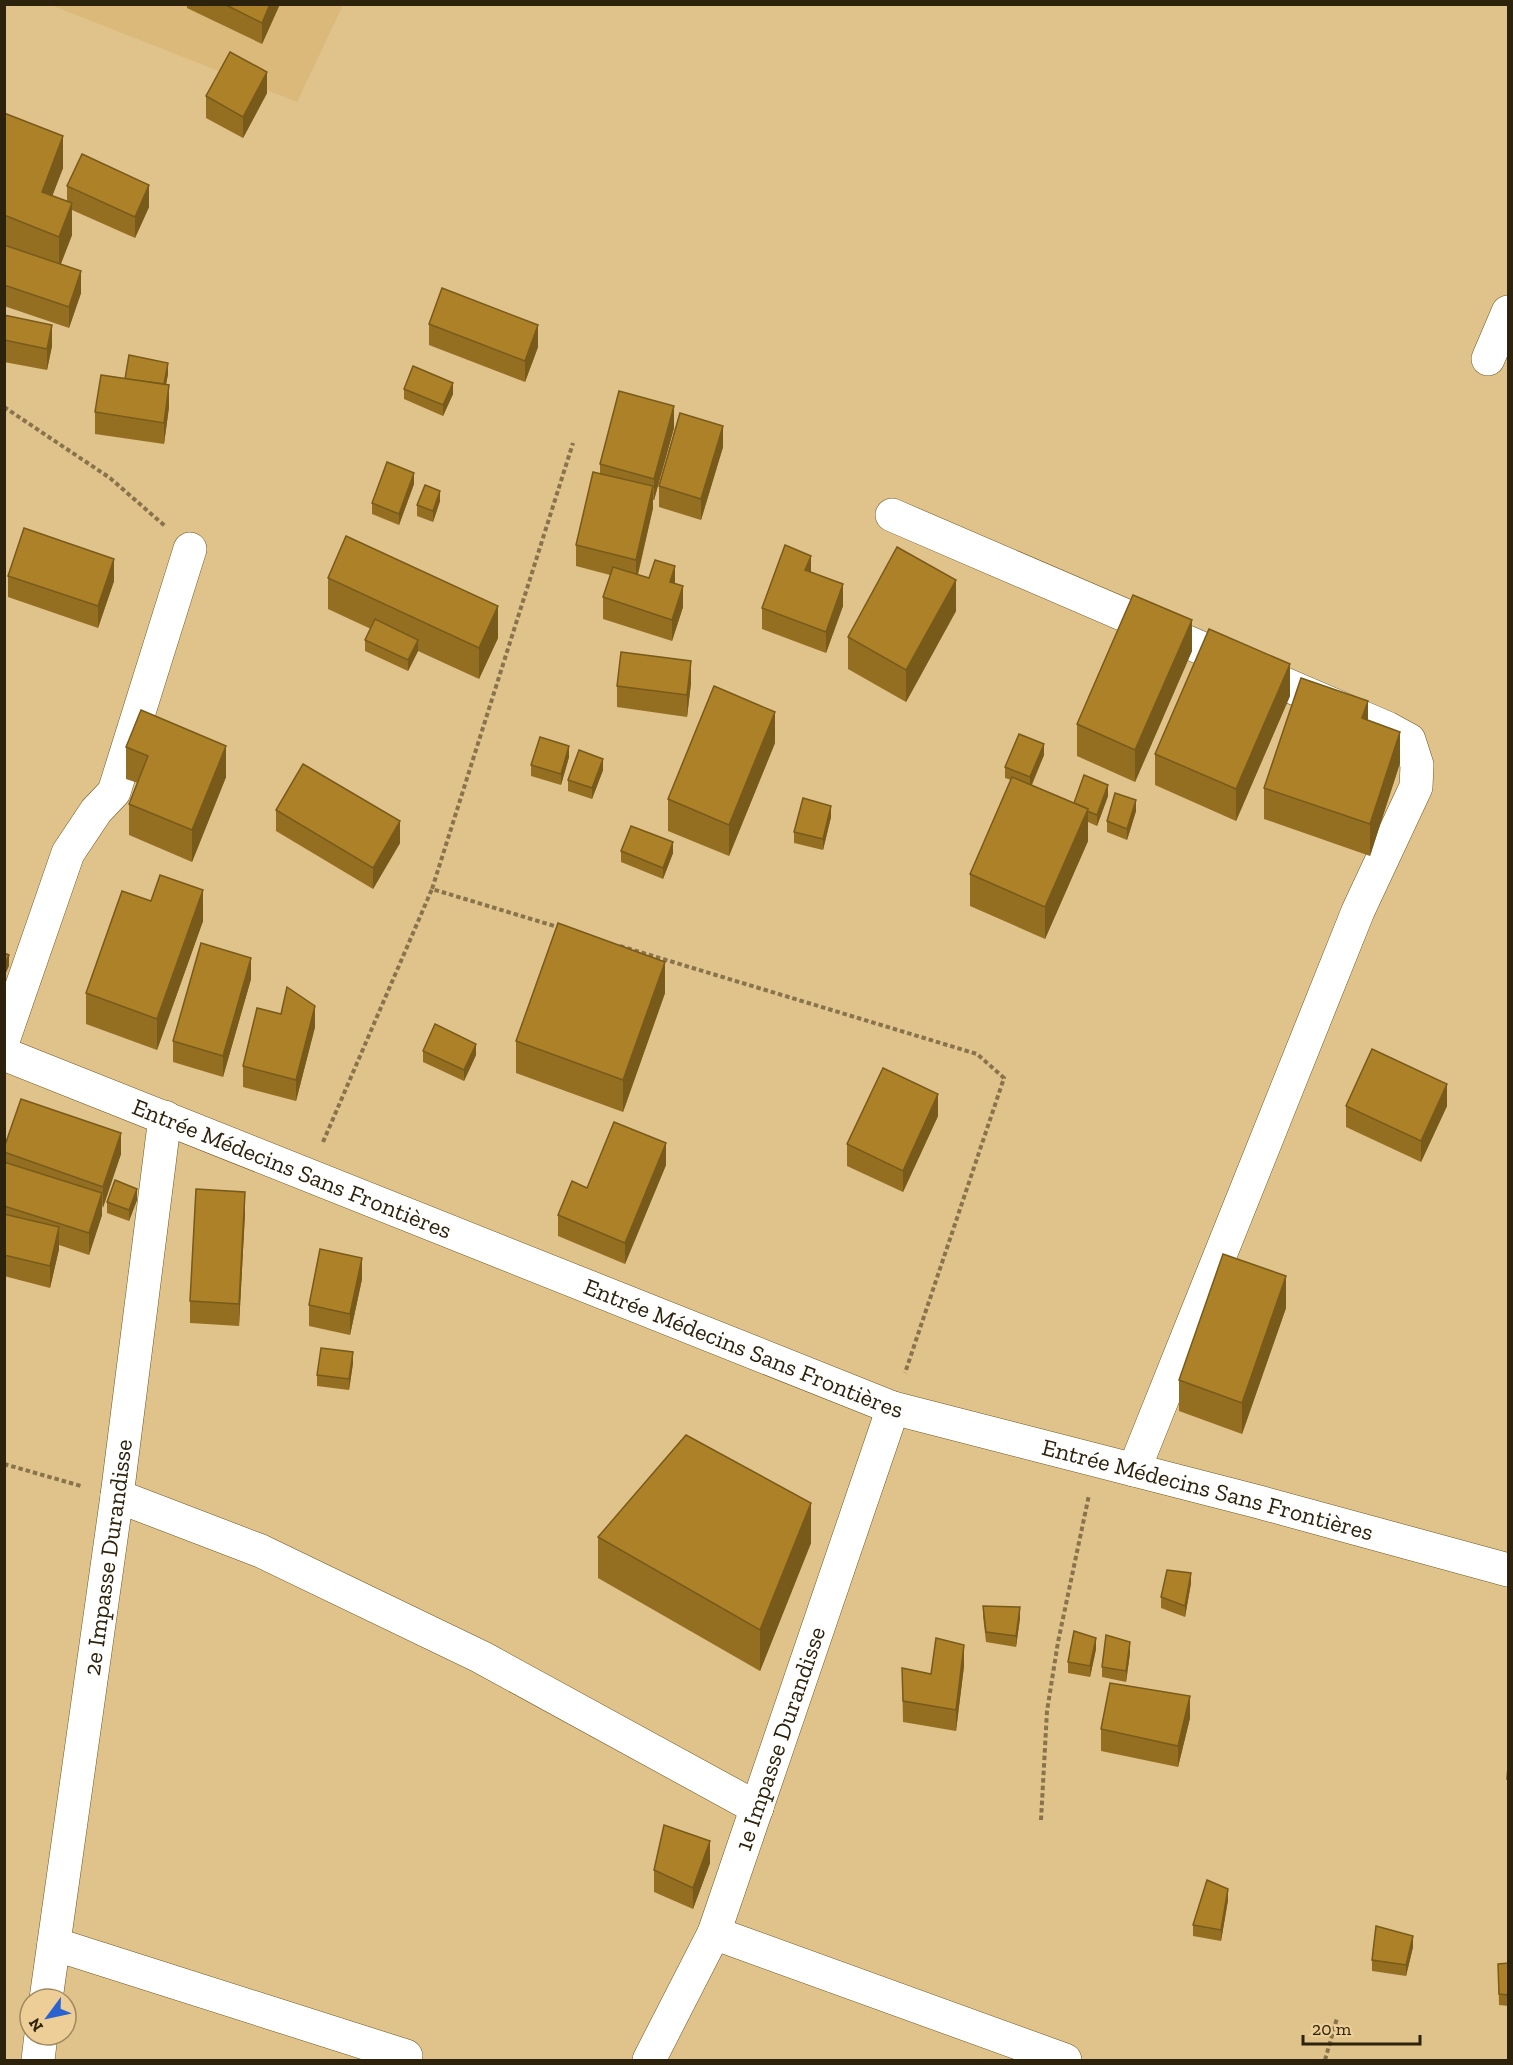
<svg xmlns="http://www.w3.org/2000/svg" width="1513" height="2065" viewBox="0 0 1513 2065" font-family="'Zilla Slab',serif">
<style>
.built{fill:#dbb97b}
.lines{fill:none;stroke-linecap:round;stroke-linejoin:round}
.minor-casing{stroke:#715620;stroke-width:34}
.path{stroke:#88734c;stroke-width:4;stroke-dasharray:4.5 3;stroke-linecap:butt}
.minor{stroke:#fff;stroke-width:33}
.wall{fill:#946f22}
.shaded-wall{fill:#785a1b}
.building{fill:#ac8127;stroke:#785a1b;stroke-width:1.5}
.labels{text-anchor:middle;stroke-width:4.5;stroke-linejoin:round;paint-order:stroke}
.street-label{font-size:24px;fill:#2d220b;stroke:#edce97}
</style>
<rect width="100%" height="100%" fill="#e0c28b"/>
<!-- built -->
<polygon class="built" points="51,5 343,5 297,102"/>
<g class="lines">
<defs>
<g id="minor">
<polyline points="1488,359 1508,312"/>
<polyline points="892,515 1387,728 1409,740 1417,765 1416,787 1358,911 1134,1470"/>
<polyline points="4,1038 68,853 96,811 114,792 190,549"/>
<path id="s1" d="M4,1054l889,354 366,94 249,68"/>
<polyline points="117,1496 261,1551 481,1657 757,1808"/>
<polyline points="714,1933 1065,2060"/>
<polyline points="54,1944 406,2056"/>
<path id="s2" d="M46,1999l71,-503 48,-379"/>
<polyline points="38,2060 41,2035"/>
<path id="s3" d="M649,2060l65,-127 179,-525"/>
</g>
</defs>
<!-- minor casing -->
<use href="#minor" class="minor-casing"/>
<!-- path -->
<g class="path">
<polyline points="4,407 110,478 165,526"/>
<polyline points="561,928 432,889 573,443"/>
<polyline points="620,946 977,1054 1004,1078 905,1373"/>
<polyline points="323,1142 432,889"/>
<polyline points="4,1464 81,1486"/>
<polyline points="1041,1820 1047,1711 1058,1642 1089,1495"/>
<polyline points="1325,2060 1337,2018"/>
</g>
<!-- minor -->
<use href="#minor" class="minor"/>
</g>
<!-- wall -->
<g class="wall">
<polygon points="187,4 280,4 262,44 187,8"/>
<polygon points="267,93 243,138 206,118 206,96"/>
<polygon points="4,113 63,168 52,196 67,201 67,186 149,207 135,238 72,210 72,235 61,264 81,293 69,328 4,306"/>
<polygon points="4,315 52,346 47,370 4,362"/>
<polygon points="429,324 538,347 525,382 429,345"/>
<polygon points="168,374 166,385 169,407 164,444 95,434 95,412 125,379"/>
<polygon points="404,389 453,394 443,416 404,399"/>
<polygon points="674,428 654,500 653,500 653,508 638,575 649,578 675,583 683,607 672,641 603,619 603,597 610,575 576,566 576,545 600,473 600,464"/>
<polygon points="723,447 701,520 659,507 659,486"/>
<polygon points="414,484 399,525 372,514 372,503"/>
<polygon points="440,501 433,522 417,516 417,505"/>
<polygon points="8,576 114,581 98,628 8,597"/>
<polygon points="328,578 498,638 479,679 418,651 408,671 365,651 365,640 371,629 328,609"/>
<polygon points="843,606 826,653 762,629 762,608"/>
<polygon points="956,611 906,702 848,669 848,637"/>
<polygon points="1192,651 1135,782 1077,756 1077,724"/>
<polygon points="691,683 687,717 617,707 617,686"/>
<polygon points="1290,696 1236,821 1155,785 1155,754"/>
<polygon points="775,743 729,856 668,831 668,799"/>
<polygon points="126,747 226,777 192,862 129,835 129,804 138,783 126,779"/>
<polygon points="1044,755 1032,785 1074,803 1108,796 1097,826 1088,822 1088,841 1045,939 970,906 970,874 1011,780 1005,778 1005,767"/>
<polygon points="569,757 561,785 531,776 531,765"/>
<polygon points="1400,763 1370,856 1264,819 1264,788"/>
<polygon points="603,770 592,799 568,791 568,780"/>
<polygon points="276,810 400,843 373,889 276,831"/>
<polygon points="1136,811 1127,840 1107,832 1107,821"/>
<polygon points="831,817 823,850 794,843 794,832"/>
<polygon points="621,851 673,853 663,879 621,862"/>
<polygon points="151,901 203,921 157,1050 86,1024 86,993"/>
<polygon points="251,979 223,1077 173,1062 173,1041"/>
<polygon points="665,993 623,1112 516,1073 516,1041"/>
<polygon points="315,1027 296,1101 243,1087 243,1066"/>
<polygon points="423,1051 476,1055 464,1081 423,1062"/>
<polygon points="1346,1106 1447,1106 1421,1162 1346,1127"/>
<polygon points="938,1116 903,1192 847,1166 847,1144"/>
<polygon points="4,1148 121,1154 102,1208 102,1215 89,1255 59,1245 59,1249 50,1288 4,1276"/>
<polygon points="666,1165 625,1264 558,1236 558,1215 587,1188"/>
<polygon points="137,1200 129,1221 107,1213 107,1202"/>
<polygon points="245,1213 239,1326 190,1323 190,1301"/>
<polygon points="362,1279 350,1335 309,1326 309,1305"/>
<polygon points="1286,1308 1242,1434 1179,1411 1179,1380"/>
<polygon points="353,1363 349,1390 317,1386 317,1375"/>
<polygon points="598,1537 811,1543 760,1671 598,1578"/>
<polygon points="1191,1583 1185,1617 1161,1608 1161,1597"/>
<polygon points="983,1606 1020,1618 1016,1647 986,1642 983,1616"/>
<polygon points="1096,1649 1090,1677 1068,1673 1068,1662"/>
<polygon points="1130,1653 1126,1682 1102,1677 1102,1667"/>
<polygon points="964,1666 956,1731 903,1722 902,1668 931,1674"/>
<polygon points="1190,1718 1178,1767 1101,1751 1101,1729"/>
<polygon points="1509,1755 1509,1810 1507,1810 1507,1779"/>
<polygon points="710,1863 693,1909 654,1892 654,1870"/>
<polygon points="1228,1900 1221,1941 1193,1936 1193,1925"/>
<polygon points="1413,1947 1406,1976 1372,1971 1372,1960"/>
<polygon points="1509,1963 1509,2006 1499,2005 1498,1964"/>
</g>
<!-- shaded-wall -->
<g class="shaded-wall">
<polygon points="270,4 280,4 262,44 262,23"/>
<polygon points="267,72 267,93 243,138 243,117"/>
<polygon points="63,136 63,168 42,223 42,192"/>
<polygon points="149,185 149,207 135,238 135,217"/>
<polygon points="72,203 72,235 59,268 59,237"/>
<polygon points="81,271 81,293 69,328 69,307"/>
<polygon points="52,325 52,346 47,370 47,349"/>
<polygon points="538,325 538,347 525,382 525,361"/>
<polygon points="168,363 168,374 163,399 163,388"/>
<polygon points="453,383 453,394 443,416 443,405"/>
<polygon points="169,385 169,407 164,444 164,423"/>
<polygon points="674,406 674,428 654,500 654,479"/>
<polygon points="723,426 723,447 701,520 701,499"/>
<polygon points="414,473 414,484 399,525 399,514"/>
<polygon points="653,486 653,508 636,581 636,560"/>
<polygon points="440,491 440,501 433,522 433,511"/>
<polygon points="811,556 811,577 805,570"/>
<polygon points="114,559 114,581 98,628 98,606"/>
<polygon points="675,566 675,587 670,582"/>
<polygon points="956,580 956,611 906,702 906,670"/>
<polygon points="843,584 843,606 826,653 826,632"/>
<polygon points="683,586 683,607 672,641 672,620"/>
<polygon points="498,606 498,638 479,679 479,648"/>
<polygon points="1192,620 1192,651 1135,782 1135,750"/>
<polygon points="418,640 418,651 408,671 408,660"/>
<polygon points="691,661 691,683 687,717 687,695"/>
<polygon points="1290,664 1290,696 1236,821 1236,789"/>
<polygon points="1368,701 1368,733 1362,718"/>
<polygon points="775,712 775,743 729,856 729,825"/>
<polygon points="1400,732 1400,763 1370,856 1370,824"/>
<polygon points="1044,744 1044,755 1030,788 1030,777"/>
<polygon points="226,746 226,777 192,862 192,830"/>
<polygon points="569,746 569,757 561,785 561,774"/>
<polygon points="603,759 603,770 592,799 592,788"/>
<polygon points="1108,785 1108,796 1097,826 1097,815"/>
<polygon points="1136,800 1136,811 1127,840 1127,829"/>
<polygon points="831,806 831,817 823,850 823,839"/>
<polygon points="1088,809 1088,841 1045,939 1045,907"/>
<polygon points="400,821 400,843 373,889 373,868"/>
<polygon points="673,842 673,853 663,879 663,868"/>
<polygon points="203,890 203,921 157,1050 157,1019"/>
<polygon points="9,955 9,966 4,977 4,966"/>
<polygon points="251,958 251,979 223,1077 223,1056"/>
<polygon points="665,962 665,993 623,1112 623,1080"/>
<polygon points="315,1006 315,1027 296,1101 296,1080"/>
<polygon points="476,1044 476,1055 464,1081 464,1070"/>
<polygon points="1447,1084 1447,1106 1421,1162 1421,1141"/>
<polygon points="938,1094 938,1116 903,1192 903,1171"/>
<polygon points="121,1133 121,1154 103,1208 103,1187"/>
<polygon points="666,1143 666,1165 625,1264 625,1243"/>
<polygon points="137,1189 137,1200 129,1221 129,1210"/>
<polygon points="245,1192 245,1213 239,1326 239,1304"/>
<polygon points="102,1193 102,1215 89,1255 89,1233"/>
<polygon points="59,1227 59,1249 50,1288 50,1266"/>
<polygon points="362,1258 362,1279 350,1335 350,1314"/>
<polygon points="1286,1276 1286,1308 1242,1434 1242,1403"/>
<polygon points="353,1352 353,1363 349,1390 349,1379"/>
<polygon points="811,1503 811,1543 760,1671 760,1630"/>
<polygon points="1191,1573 1191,1583 1185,1617 1185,1606"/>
<polygon points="1020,1607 1020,1618 1016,1647 1016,1636"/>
<polygon points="1096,1638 1096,1649 1090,1677 1090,1666"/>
<polygon points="1130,1642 1130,1653 1126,1682 1126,1671"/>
<polygon points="964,1645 964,1666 956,1731 956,1710"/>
<polygon points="1190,1696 1190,1718 1178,1767 1178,1746"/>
<polygon points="710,1841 710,1863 693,1909 693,1888"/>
<polygon points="1228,1889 1228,1900 1221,1941 1221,1930"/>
<polygon points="1413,1936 1413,1947 1406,1976 1406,1965"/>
</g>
<!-- building -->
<g class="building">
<polygon points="224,4 270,4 262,23"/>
<polygon points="230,52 267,72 243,117 206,96"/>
<polygon points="4,113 63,136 42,192 72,203 59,237 4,215"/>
<polygon points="82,154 149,185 135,217 67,186"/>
<polygon points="4,245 81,271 69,307 4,285"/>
<polygon points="442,288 538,325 525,361 429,324"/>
<polygon points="4,315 52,325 47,349 4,340"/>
<polygon points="129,355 168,363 164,384 125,379"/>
<polygon points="413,366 453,383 443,405 404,389"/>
<polygon points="101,375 169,385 164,423 95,412"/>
<polygon points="619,391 674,406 654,479 600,464"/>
<polygon points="680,413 723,426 701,499 659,486"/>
<polygon points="387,462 414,473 399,514 372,503"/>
<polygon points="593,472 653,486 636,560 576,545"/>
<polygon points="425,485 440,491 433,511 417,505"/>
<polygon points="24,528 114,559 98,606 8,576"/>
<polygon points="346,536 498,606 479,648 328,578"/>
<polygon points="785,545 811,556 805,570 843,584 826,632 762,608"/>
<polygon points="897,547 956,580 906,670 848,637"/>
<polygon points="655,560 675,566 670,582 683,586 672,620 603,597 613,567 649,578"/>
<polygon points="1133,595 1192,620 1135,750 1077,724"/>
<polygon points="375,619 418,640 408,660 365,640"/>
<polygon points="1209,629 1290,664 1236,789 1155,754"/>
<polygon points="621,652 691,661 687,695 617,686"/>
<polygon points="1301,678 1368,701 1362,718 1400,732 1370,824 1264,788"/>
<polygon points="714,686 775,712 729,825 668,799"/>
<polygon points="141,710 226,746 192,830 129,804 148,756 126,747"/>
<polygon points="1019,734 1044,744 1030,777 1005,767"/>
<polygon points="540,737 569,746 561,774 531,765"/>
<polygon points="579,750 603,759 592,788 568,780"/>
<polygon points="303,764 400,821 373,868 276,810"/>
<polygon points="1084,775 1108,785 1097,815 1087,811 1088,809 1074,803"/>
<polygon points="1012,777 1088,809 1045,907 970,874"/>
<polygon points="1115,793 1136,800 1127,829 1107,821"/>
<polygon points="803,798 831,806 823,839 794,832"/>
<polygon points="631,826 673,842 663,868 621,851"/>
<polygon points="160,875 203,890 157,1019 86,993 122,891 151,901"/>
<polygon points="558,923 665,962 623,1080 516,1041"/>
<polygon points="201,943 251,958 223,1056 173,1041"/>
<polygon points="4,953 9,955 4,966"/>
<polygon points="287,987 315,1006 296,1080 243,1066 257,1008 281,1014"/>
<polygon points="435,1024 476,1044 464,1070 423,1051"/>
<polygon points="1372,1049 1447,1084 1421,1141 1346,1106"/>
<polygon points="883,1068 938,1094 903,1171 847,1144"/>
<polygon points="21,1099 121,1133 103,1187 4,1152 4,1148"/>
<polygon points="614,1122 666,1143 625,1243 558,1215 572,1181 587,1188"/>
<polygon points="4,1162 102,1193 89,1233 4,1206"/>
<polygon points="115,1180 137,1189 129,1210 107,1202"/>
<polygon points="196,1189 245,1192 239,1304 190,1301"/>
<polygon points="4,1214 59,1227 50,1266 4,1255"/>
<polygon points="320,1249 362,1258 350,1314 309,1305"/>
<polygon points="1223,1254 1286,1276 1242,1403 1179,1380"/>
<polygon points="321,1348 353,1352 349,1379 317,1375"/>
<polygon points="686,1435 811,1503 760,1630 598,1537"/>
<polygon points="1167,1570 1191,1573 1185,1606 1161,1597"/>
<polygon points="983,1606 1020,1607 1016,1636 986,1632"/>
<polygon points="1074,1631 1096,1638 1090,1666 1068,1662"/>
<polygon points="1106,1635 1130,1642 1126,1671 1102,1667"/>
<polygon points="936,1638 964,1645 956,1710 903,1701 902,1668 931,1674"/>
<polygon points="1110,1683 1190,1696 1178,1746 1101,1729"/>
<polygon points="1509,1755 1509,1779 1507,1779"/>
<polygon points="664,1825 710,1841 693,1888 654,1870"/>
<polygon points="1207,1880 1228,1889 1221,1930 1193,1925"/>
<polygon points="1376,1926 1413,1936 1406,1965 1372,1960"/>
<polygon points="1509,1963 1509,1995 1499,1994 1498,1964"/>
</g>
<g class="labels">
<!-- street labels -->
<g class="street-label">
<text dy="8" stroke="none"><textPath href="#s1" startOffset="310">Entrée Médecins Sans Frontières</textPath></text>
<text dy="8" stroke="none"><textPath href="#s1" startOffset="796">Entrée Médecins Sans Frontières</textPath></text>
<text dy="8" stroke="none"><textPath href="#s1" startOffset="1282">Entrée Médecins Sans Frontières</textPath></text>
<text dy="8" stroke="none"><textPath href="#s2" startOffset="446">2e Impasse Durandisse</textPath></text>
<text dy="8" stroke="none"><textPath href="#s3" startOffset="348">1e Impasse Durandisse</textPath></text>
</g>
</g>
<!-- border -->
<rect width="1513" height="2065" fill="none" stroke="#2d220b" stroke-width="12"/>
<!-- north arrow -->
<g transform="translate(48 2017) rotate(237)"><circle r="28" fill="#edce97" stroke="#a0895f" stroke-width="1.5"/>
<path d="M0-4.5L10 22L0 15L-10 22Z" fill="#2a63d0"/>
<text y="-9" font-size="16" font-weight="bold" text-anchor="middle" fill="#2d220b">N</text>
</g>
<!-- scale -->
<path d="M1303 2035v9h117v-9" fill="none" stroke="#2d220b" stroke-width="3"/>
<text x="1312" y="2035" font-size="18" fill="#2d220b" stroke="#edce97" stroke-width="4.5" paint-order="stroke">20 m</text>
</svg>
